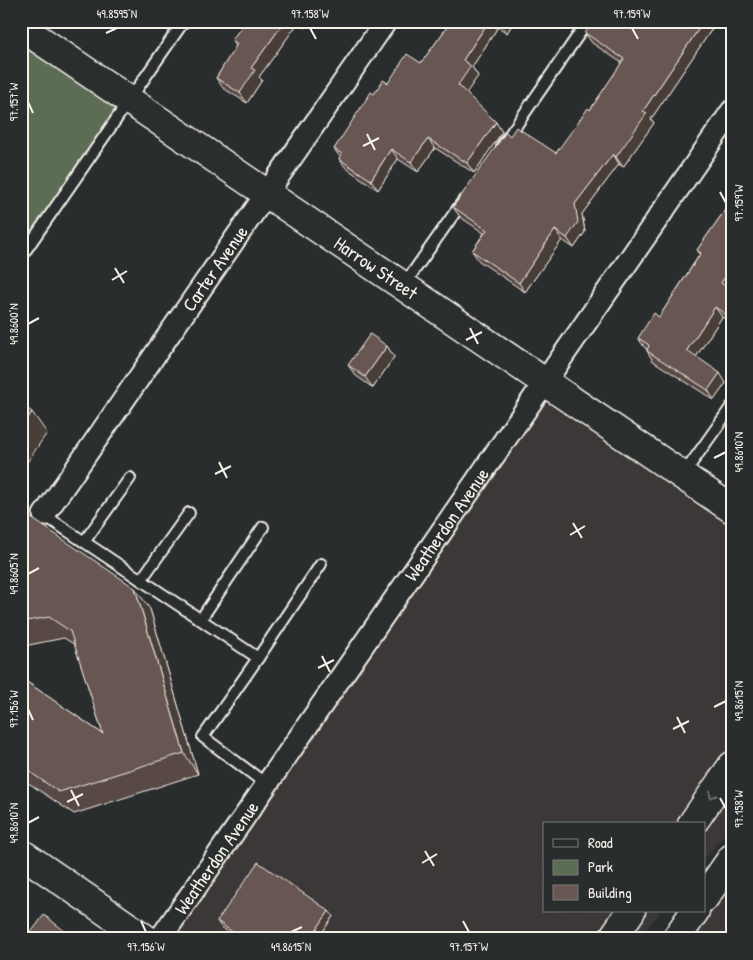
<svg xmlns="http://www.w3.org/2000/svg" width="753" height="960" viewBox="0 0 753 960" font-family="'Patrick Hand',sans-serif">
<style>
.built{fill:#3d3939}
.green{fill:#5d6c54;stroke:#a8ae9e}
.lines{fill:none;stroke-linecap:round;stroke-linejoin:round}
.lane-casing{stroke:#f4f1e8;stroke-width:14}
.street-casing{stroke:#f4f1e8;stroke-width:25}
.secondary-casing{stroke:#f4f1e8;stroke-width:31}
.lane{stroke:#2a2d2e;stroke-width:10}
.street{stroke:#2a2d2e;stroke-width:21}
.secondary{stroke:#2a2d2e;stroke-width:28}
.wall{fill:#594a47;stroke:#f4f1e8}
.shaded-wall{fill:#493c39;stroke:#f4f1e8}
.building{fill:#685652;stroke:#f4f1e8}
.oneway{stroke:#71726f}
.ticks{fill:none;stroke:#f4f1e8;stroke-width:2}
.labels{text-anchor:middle;stroke-width:4.5;stroke-linejoin:round;paint-order:stroke}
.street-label{font-size:19px;fill:#f4f1e8;stroke:#2a2d2e}
.neatline{fill:none;stroke:#f4f1e8;stroke-width:2}
.ticks-label{font-size:12px;text-anchor:middle;fill:#f4f1e8}
</style>
<rect width="100%" height="100%" fill="#2a2d2e"/>
<filter id="ink" filterUnits="userSpaceOnUse"><feTurbulence type="fractalNoise" baseFrequency=".02" numOctaves="2"/><feDisplacementMap in="SourceGraphic" scale="10" xChannelSelector="R" yChannelSelector="G"/><feConvolveMatrix kernelMatrix="1 2 1 2 8 2 1 2 1" color-interpolation-filters="sRGB"/></filter>
<g filter="url(#ink)">
<!-- built -->
<g class="built">
<polygon points="544,382 732,509 732,826 704,859 704,824 544,824 544,911 661,911 638,939 160,939"/>
<polygon points="732,858 732,939 676,939"/>
</g>
<!-- green -->
<polygon class="green" points="21,27 129,100 21,257"/>
<g class="lines">
<defs>
<g id="lane">
<polyline points="502,146 588,21"/>
<polyline points="21,257 184,21"/>
<polyline points="404,285 463,201"/>
<polyline points="683,475 732,406"/>
<polyline points="44,515 258,658 203,737 266,784"/>
<polyline points="84,542 130,478"/>
<polyline points="141,580 189,513"/>
<polyline points="201,619 263,527"/>
<polyline points="258,658 321,564"/>
</g>
<g id="street">
<path id="s1" d="M44,515l342,-494"/>
<path id="s2" d="M160,939l572,-828"/>
</g>
<g id="secondary">
<path id="s3" d="M21,27l711,482"/>
<polyline points="692,824 732,766"/>
<polyline points="21,853 146,939"/>
<polyline points="704,898 732,858"/>
<polyline points="612,939 631,911"/>
<polyline points="676,939 695,911"/>
</g>
</defs>
<!-- lane casing -->
<use href="#lane" class="lane-casing"/>
<!-- street casing -->
<use href="#street" class="street-casing"/>
<!-- secondary casing -->
<use href="#secondary" class="secondary-casing"/>
<!-- lane -->
<use href="#lane" class="lane"/>
<!-- street -->
<use href="#street" class="street"/>
<!-- secondary -->
<use href="#secondary" class="secondary"/>
</g>
<!-- wall -->
<g class="wall">
<polygon points="241,21 310,21 305,28 298,23 259,77 262,80 247,103 223,88 216,78 236,46 232,40 244,24"/>
<polygon points="451,21 514,21 507,33 498,27 472,67 478,76 466,93 502,132 474,173 435,148 418,172 398,159 378,190 346,168 339,159 340,157 334,149 374,94 388,83 421,63 445,30"/>
<polygon points="716,23 651,119 654,123 623,167 619,164 582,214 585,232 574,248 562,240 525,292 479,261 472,251 484,233 460,217 453,207 510,136 556,153 590,110 622,63 592,43 585,33"/>
<polygon points="732,200 732,286 730,289 732,291 732,324 722,317 696,357 726,383 714,400 653,361 647,351 647,349 645,348 638,338 659,317 700,254 697,250"/>
<polygon points="387,346 394,357 373,388 355,375 348,365"/>
<polygon points="21,511 150,609 198,774 74,814 21,778 21,678 103,734 75,645 64,638 24,646 21,642"/>
<polygon points="333,916 318,939 238,939 221,927 217,921"/>
</g>
<!-- shaded-wall -->
<g class="shaded-wall">
<polygon points="285,21 297,21 298,23 259,77 262,80 247,103 240,93 251,68"/>
<polygon points="300,21 310,21 305,28"/>
<polygon points="489,21 494,21 498,27 472,67 478,76 465,95 458,85 463,60"/>
<polygon points="501,21 514,21 507,33 500,23"/>
<polygon points="704,21 715,21 716,23 651,119 654,123 623,167 616,157 643,111"/>
<polygon points="496,122 502,132 474,173 467,163"/>
<polygon points="428,139 435,148 418,172 411,162"/>
<polygon points="391,149 398,159 378,190 371,180"/>
<polygon points="613,154 619,164 582,214 585,232 574,248 567,238 575,204"/>
<polygon points="555,230 562,240 525,292 519,283"/>
<polygon points="732,266 732,286 727,292 721,283"/>
<polygon points="715,307 722,317 694,360 687,350"/>
<polygon points="387,346 394,357 373,388 365,377"/>
<polygon points="720,373 726,383 714,400 708,390"/>
<polygon points="32,412 47,433 21,471 21,428"/>
<polygon points="135,588 150,609 198,774 184,753"/>
<polygon points="329,911 333,916 318,939 310,939"/>
</g>
<!-- building -->
<g class="building">
<polygon points="242,21 285,21 251,68 255,70 240,93 216,78 237,44 232,40 244,23"/>
<polygon points="451,21 489,21 463,60 471,66 458,85 496,122 467,163 428,139 411,162 391,149 371,180 339,159 342,154 334,149 371,92 374,94 383,80 388,83 407,54 421,63 445,30"/>
<polygon points="593,21 704,21 643,111 647,113 616,157 613,154 575,204 578,222 567,238 555,230 519,283 472,251 487,230 453,207 506,132 510,136 516,127 556,153 588,108 590,110 624,59 585,33"/>
<polygon points="732,200 732,266 721,283 732,291 732,319 715,307 687,350 720,373 708,390 647,351 649,345 638,338 654,313 659,317 701,253 697,250"/>
<polygon points="370,334 387,346 365,377 348,365"/>
<polygon points="21,404 32,412 21,428"/>
<polygon points="21,511 135,588 184,753 59,792 21,766 21,678 103,734 70,631 49,617 21,622"/>
<polygon points="258,862 329,911 310,939 242,939 217,921"/>
<polygon points="44,915 75,939 26,939"/>
</g>
<!-- one-way arrows -->
<defs><path id="oneway-chevron" d="M-2-3.5L2.5 0L-2 3.5" fill="none" stroke-width="1.6" stroke-linecap="round" stroke-linejoin="round" transform="scale(1.25)"/></defs>
<use class="oneway" href="#oneway-chevron" transform="translate(712 795) rotate(125)"/>
</g>
<!-- ticks -->
<path class="ticks" d="M310,28l6,11M632,28l6,11M106,33l11,-5M28,102l5,11M367,134l8,16M363,146l16,-8M720,192l6,11M115,268l9,15M112,280l15,-9M28,324l11,-6M470,328l8,16M466,340l16,-8M714,458l12,-6M219,462l8,16M215,474l16,-8M573,523l9,15M570,535l15,-9M28,574l11,-6M322,656l8,16M318,668l16,-8M714,707l12,-6M28,709l5,11M677,717l8,16M673,729l16,-8M71,790l8,16M720,798l6,11M67,802l16,-8M28,823l11,-6M425,851l9,15M422,863l15,-9M141,921l5,11M463,921l6,11M291,932l11,-5"/>
<g class="labels">
<!-- street labels -->
<g class="street-label">
<text dy="7" stroke="none"><textPath href="#s1" startOffset="300">Carter Avenue</textPath></text>
<text dy="7" stroke="none"><textPath href="#s3" startOffset="429">Harrow Street</textPath></text>
<text dy="7" stroke="none"><textPath href="#s2" startOffset="504">Weatherdon Avenue</textPath></text>
<text dy="7" stroke="none"><textPath href="#s2" startOffset="99">Weatherdon Avenue</textPath></text>
</g>
</g>
<!-- margin -->
<rect width="753" height="960" fill="none" stroke="#2a2d2e" stroke-width="55"/>
<!-- legend -->
<rect x="543" y="822" width="162" height="90" fill="#2a2d2e" stroke="#7b7b78"/>
<rect x="553" y="839" width="25" height="8" fill="#2a2d2e" stroke="#7b7b78"/>
<text x="588" y="848" font-size="15" fill="#f4f1e8">Road</text>
<rect x="553" y="860" width="25" height="15" fill="#5d6c54" stroke="#7b7b78"/>
<text x="588" y="872" font-size="15" fill="#f4f1e8">Park</text>
<rect x="553" y="885" width="25" height="15" fill="#685652" stroke="#7b7b78"/>
<text x="588" y="898" font-size="15" fill="#f4f1e8">Building</text>
<rect x="28" y="28" width="698" height="904" class="neatline"/>
<g class="ticks-label">
<text x="117" y="18">49.8595°N</text>
<text x="310" y="18">97.158°W</text>
<text x="632" y="18">97.159°W</text>
<text transform="translate(14 102) rotate(-90)" y="4">97.157°W</text>
<text transform="translate(739 203) rotate(-90)" y="4">97.159°W</text>
<text transform="translate(14 324) rotate(-90)" y="4">49.8600°N</text>
<text transform="translate(739 452) rotate(-90)" y="4">49.8610°N</text>
<text transform="translate(14 574) rotate(-90)" y="4">49.8605°N</text>
<text transform="translate(739 701) rotate(-90)" y="4">49.8615°N</text>
<text transform="translate(14 709) rotate(-90)" y="4">97.156°W</text>
<text transform="translate(739 809) rotate(-90)" y="4">97.158°W</text>
<text transform="translate(14 823) rotate(-90)" y="4">49.8610°N</text>
<text x="146" y="951">97.156°W</text>
<text x="291" y="951">49.8615°N</text>
<text x="469" y="951">97.157°W</text>
</g>
</svg>
